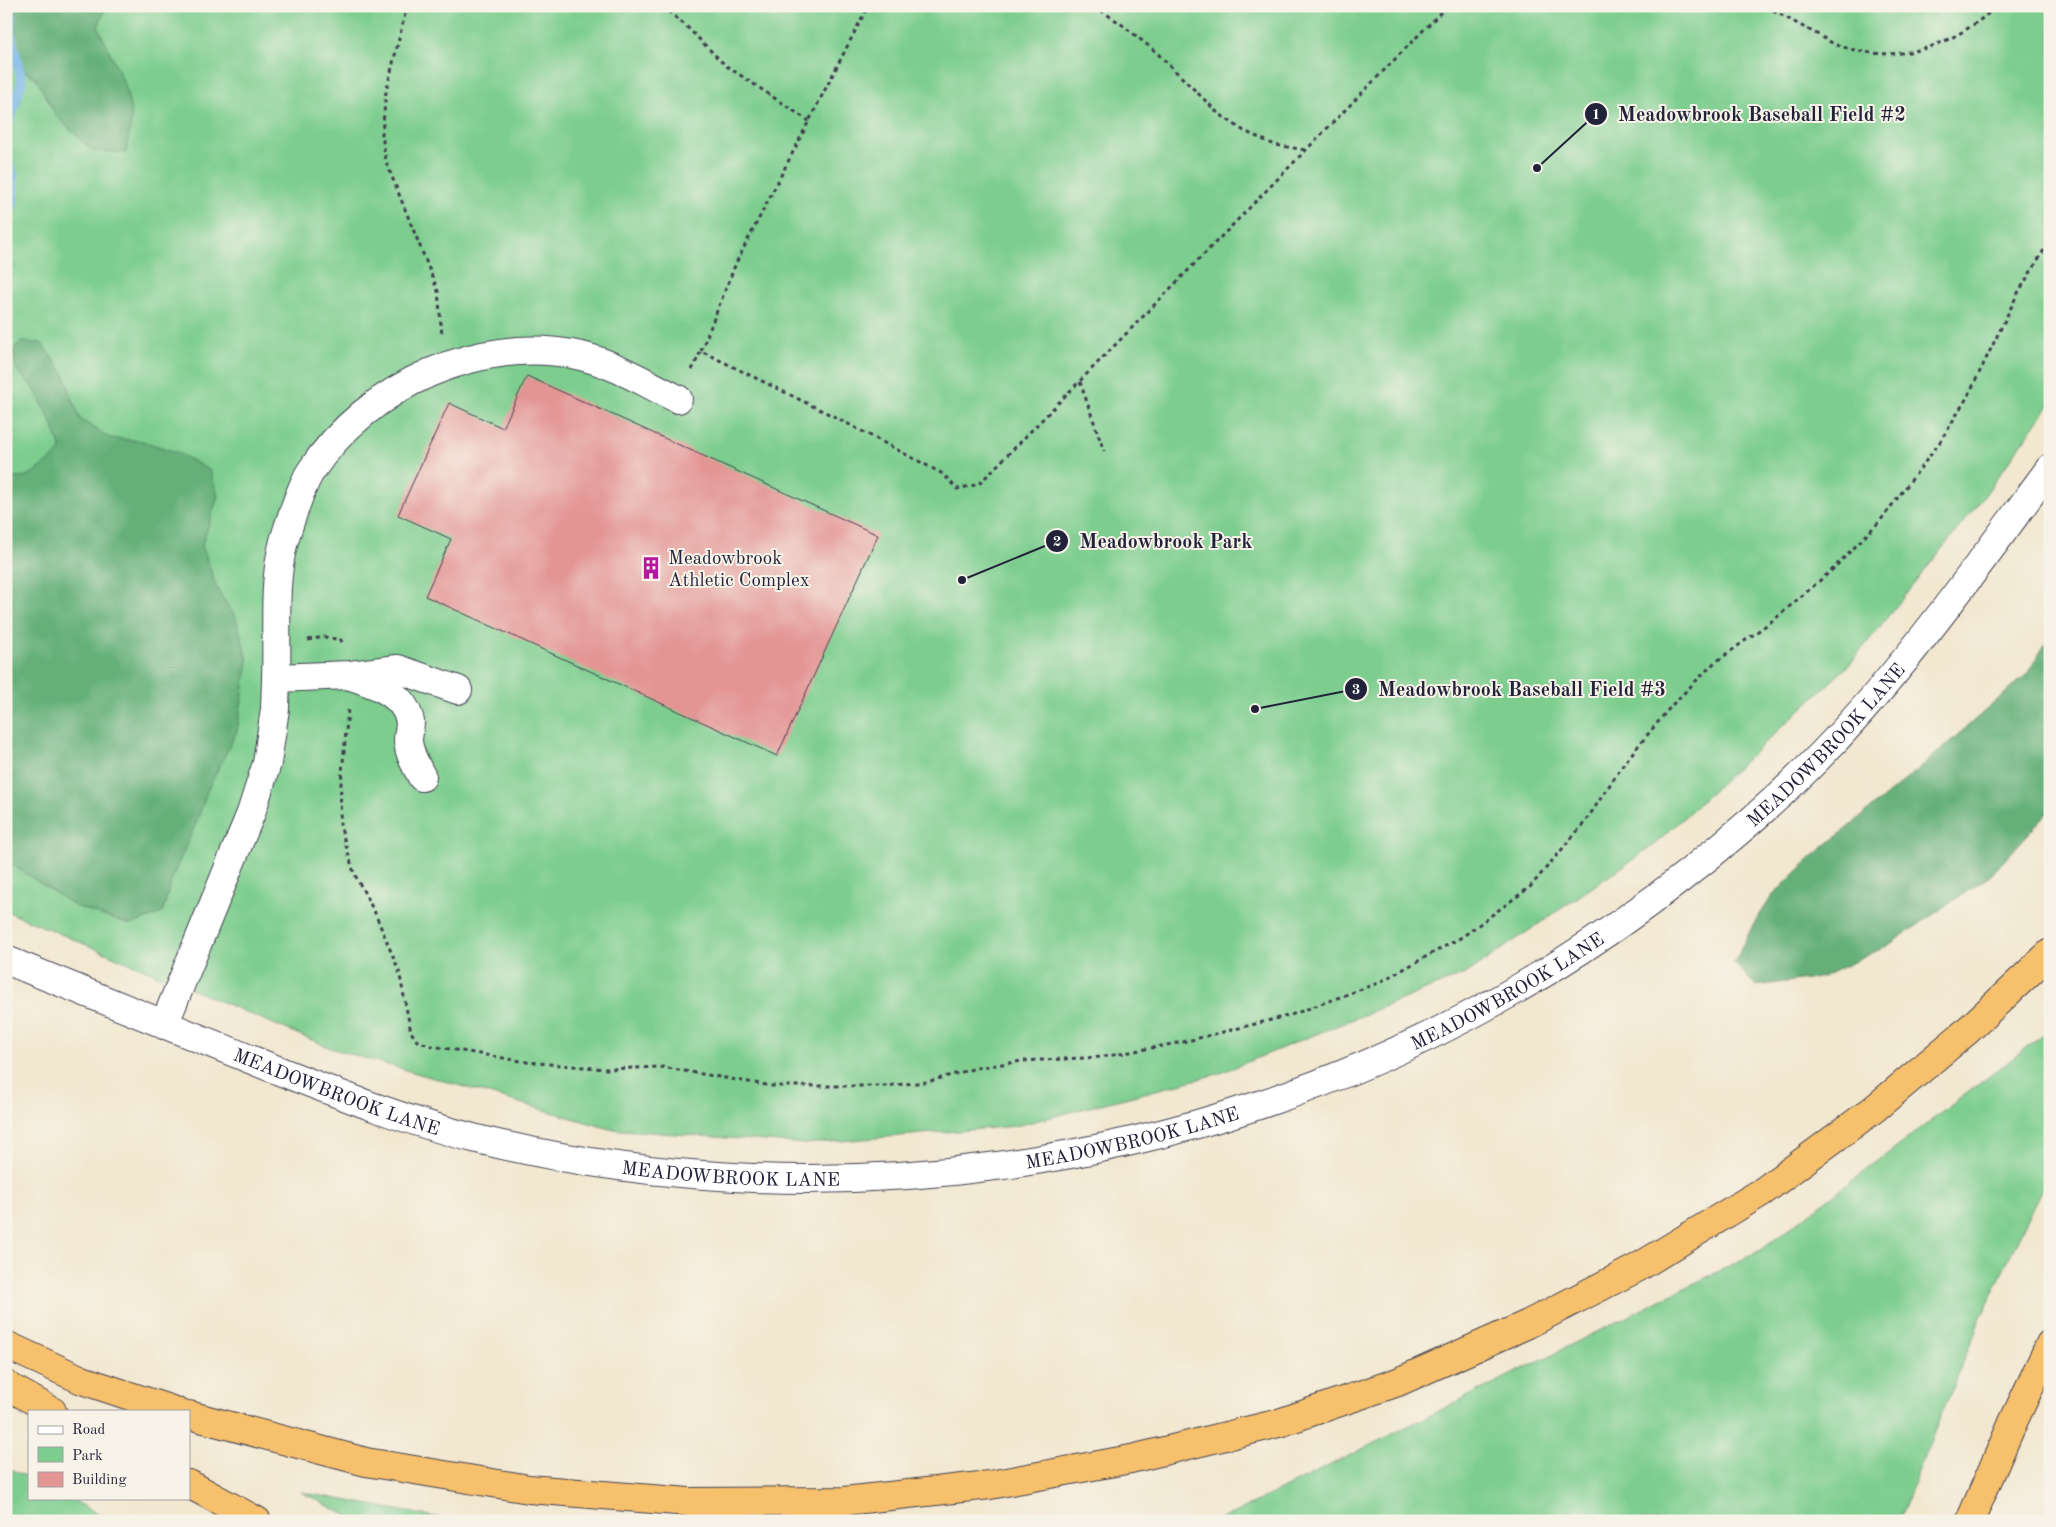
<svg xmlns="http://www.w3.org/2000/svg" width="2056" height="1527" viewBox="0 0 2056 1527" font-family="'Old Standard TT',serif">
<style>
.green{fill:#7ccd8e;stroke:#4f7864}
.forest{fill:#65b079;stroke:#44695a}
.lines{fill:none;stroke-linecap:round;stroke-linejoin:round}
.stream{stroke:#75b5e8;stroke-width:10}
.building{fill:#e39594}
.minor-casing{stroke:#414051;stroke-width:30}
.highway-casing{stroke:#414051;stroke-width:30}
.path{stroke:#414051;stroke-width:3;stroke-dasharray:4 4;stroke-linecap:butt}
.minor{stroke:#fff;stroke-width:28}
.highway{stroke:#f7c06c;stroke-width:28}
.labels{text-anchor:middle;stroke-width:4;stroke-linejoin:round;paint-order:stroke}
.poi-label{font-size:19px;fill:#22223b;stroke:#f7f3e8;text-anchor:start}
.street-label{font-size:19px;fill:#22223b;stroke:#f7f3e8}
.leader{fill:none;stroke:#22223b;stroke-width:2}
.callout-dot{fill:#22223b;stroke:#f7f3e8;stroke-width:2}
.mark-label{font-size:15px;text-anchor:middle;font-weight:bold;fill:#fff}
.callout-label{font-size:20px;text-anchor:middle;font-weight:bold;fill:#22223b;stroke:#f7f3e8;stroke-width:4;stroke-linejoin:round;paint-order:stroke}
</style>
<rect width="100%" height="100%" fill="#f7f3e8"/>
<filter id="ink" filterUnits="userSpaceOnUse"><feTurbulence type="fractalNoise" baseFrequency=".02" numOctaves="2"/><feDisplacementMap in="SourceGraphic" scale="10" xChannelSelector="R" yChannelSelector="G"/><feConvolveMatrix kernelMatrix="1 2 1 2 8 2 1 2 1" color-interpolation-filters="sRGB"/></filter>
<filter id="wash" filterUnits="userSpaceOnUse"><feTurbulence type="fractalNoise" baseFrequency=".0096" numOctaves="4" result="noise"/><feDisplacementMap in="SourceGraphic" scale="20" xChannelSelector="R" yChannelSelector="G"/><feGaussianBlur stdDeviation="1.12" result="paint"/><feColorMatrix in="noise" values="0 0 0 0 0 0 0 0 0 0 0 0 0 0 0 0 0 1.4 0 .05"/><feComposite in="paint" operator="in"/></filter>
<g filter="url(#wash)">
<rect width="100%" height="100%" fill="#f2e7cf"/>
<!-- green -->
<g class="green">
<polygon points="6,6 2050,6 2050,404 1985,495 1850,664 1654,845 1467,973 1218,1074 1016,1126 805,1144 610,1129 333,1049 6,911"/>
<polygon points="2050,1030 2050,1171 1979,1322 1898,1521 1218,1521 1761,1250"/>
<polygon points="6,1467 29,1478 29,1498 69,1498 111,1521 6,1521"/>
<polygon points="301,1492 456,1521 358,1521"/>
</g>
<!-- forest -->
<g class="forest">
<polygon points="6,6 106,6 98,27 125,85 132,116 126,153 93,151 56,116 36,78 6,60"/>
<path d="M20,342l21,1 23,31 16,45 30,19 32,3 37,12 31,18 8,25 -16,49 15,44 19,29 12,43 -11,70 -30,60 -10,30 -25,57 -10,35 -32,12 -55,-19 -69,-45v-384c22,6 41,-14 55,-27l-8,-24 -18,-36 -19,-21 -3,-19z"/>
<polygon points="2050,636 2050,810 1990,876 1887,946 1822,977 1756,986 1734,963 1752,927 1772,896 1812,857 1921,767 2027,674"/>
</g>
<g class="lines">
<!-- stream -->
<g class="stream">
<polyline points="6,131 22,82 10,31 11,6"/>
<polyline points="6,157 13,175 13,204 6,214"/>
</g>
</g>
<g id="blocks">
<!-- building -->
<polygon class="building" points="527,376 878,535 777,756 425,596 451,539 398,515 449,403 503,428"/>
</g>
</g>
<g filter="url(#ink)">
<use href="#blocks" fill-opacity="0" stroke="#414051" stroke-width="1"/>
<g class="lines">
<defs>
<g id="minor">
<path d="M351,676c23,8 54,17 59,46 0,6 -2,13 -2,19 1,13 8,25 14,36"/>
<path d="M276,678c2,-50 -5,-103 12,-150 5,-15 14,-44 23,-57 56,-85 169,-138 270,-115 34,8 66,28 97,43"/>
<path id="s1" d="M6,960c87,36 174,71 261,106 69,27 138,55 210,73 342,85 713,32 1021,-139 102,-57 198,-128 284,-207 103,-95 184,-212 268,-325"/>
<polyline points="164,1025 251,813 267,763 275,709 276,678 350,675 398,669 458,690"/>
</g>
<g id="highway">
<polyline points="6,1345 82,1380 175,1411"/>
<polyline points="6,1385 52,1411"/>
<polyline points="189,1415 366,1462 529,1489 689,1502 844,1501 990,1485 1131,1459 1279,1423 1398,1382 1528,1324 1637,1268 1762,1192 1874,1109 1967,1031 2050,953"/>
<polyline points="189,1484 257,1521"/>
<polyline points="1970,1521 2014,1420 2050,1344"/>
</g>
</defs>
<!-- minor casing -->
<use href="#minor" class="minor-casing"/>
<!-- highway casing -->
<use href="#highway" class="highway-casing"/>
<!-- path -->
<g class="path">
<polyline points="407,6 386,92 382,134 386,162 438,291 442,335"/>
<polyline points="662,6 686,26 725,65 809,121"/>
<polyline points="1094,6 1120,23 1156,52 1218,113 1244,131 1275,145 1306,150"/>
<path d="M1766,6c16,9 31,18 47,26 8,4 16,10 24,13 61,21 113,3 160,-39"/>
<polyline points="701,351 736,263 868,6"/>
<polyline points="692,370 701,351 837,418 943,474 957,489 979,484 1447,6"/>
<polyline points="1080,382 1104,451"/>
<polyline points="308,640 324,637 341,640 342,643"/>
<polyline points="348,710 341,783 340,825 354,873 375,913 399,971 411,1032 417,1041 432,1046 527,1062 606,1069 661,1067 772,1086 883,1086 927,1082 976,1068 1022,1061 1103,1057 1183,1042 1291,1015 1378,983 1462,937 1530,887 1585,822 1625,762 1672,705 1713,664 1776,618 1831,571 1880,521 1938,445 1968,396 2018,293 2050,240"/>
</g>
<!-- minor -->
<use href="#minor" class="minor"/>
<!-- highway -->
<use href="#highway" class="highway"/>
</g>
</g>
<!-- icons -->
<defs>
<symbol id="building-bare" viewBox="-9 -9 18 18"><path d="M-4-6H4V6H1V3H-1V6H-4ZM-2.5-4.3h1.7v1.8h-1.7ZM.8-4.3h1.7v1.8H.8ZM-2.5-1h1.7V.8h-1.7ZM.8-1h1.7V.8H.8Z" fill="#b5179e" stroke="#f7f3e8" stroke-width="2.5" paint-order="stroke"/></symbol>
</defs>
<g fill-rule="evenodd">
<use href="#building-bare" x="635" y="552" width="32" height="32"/>
</g>
<g class="labels">
<!-- poi labels -->
<g class="poi-label">
<text x="668" y="564">Meadowbrook<tspan x="668" dy="22">Athletic Complex</tspan></text>
</g>
<!-- street labels -->
<g class="street-label">
<text dy="7" stroke="none"><textPath href="#s1" startOffset="1976">MEADOWBROOK LANE</textPath></text>
<text dy="7" stroke="none"><textPath href="#s1" startOffset="1571">MEADOWBROOK LANE</textPath></text>
<text dy="7" stroke="none"><textPath href="#s1" startOffset="356">MEADOWBROOK LANE</textPath></text>
<text dy="7" stroke="none"><textPath href="#s1" startOffset="1166">MEADOWBROOK LANE</textPath></text>
<text dy="7" stroke="none"><textPath href="#s1" startOffset="761">MEADOWBROOK LANE</textPath></text>
</g>
</g>
<!-- callouts -->
<path class="leader" d="M1537 168L1596 114M962 580L1057 541M1255 709L1356 689"/>
<g class="callout-dot">
<circle cx="1537" cy="168" r="5"/>
<circle cx="962" cy="580" r="5"/>
<circle cx="1255" cy="709" r="5"/>
<circle cx="1596" cy="114" r="12"/>
<circle cx="1057" cy="541" r="12"/>
<circle cx="1356" cy="689" r="12"/>
</g>
<g class="mark-label">
<text x="1596" y="119">1</text>
<text x="1057" y="546">2</text>
<text x="1356" y="694">3</text>
</g>
<g class="callout-label">
<text x="1762" y="121">Meadowbrook Baseball Field #2</text>
<text x="1166" y="548">Meadowbrook Park</text>
<text x="1522" y="696">Meadowbrook Baseball Field #3</text>
</g>
<!-- margin -->
<rect width="2056" height="1527" fill="none" stroke="#f7f3e8" stroke-width="25"/>
<!-- legend -->
<rect x="28" y="1410" width="162" height="90" fill="#f7f3e8" stroke="#a29fa3"/>
<rect x="38" y="1426" width="25" height="8" fill="#ffffff" stroke="#a29fa3"/>
<text x="72" y="1434" font-size="15" fill="#22223b">Road</text>
<rect x="38" y="1447" width="25" height="15" fill="#7ccd8e" stroke="#a29fa3"/>
<text x="72" y="1460" font-size="15" fill="#22223b">Park</text>
<rect x="38" y="1472" width="25" height="15" fill="#e39594" stroke="#a29fa3"/>
<text x="72" y="1484" font-size="15" fill="#22223b">Building</text>
</svg>
